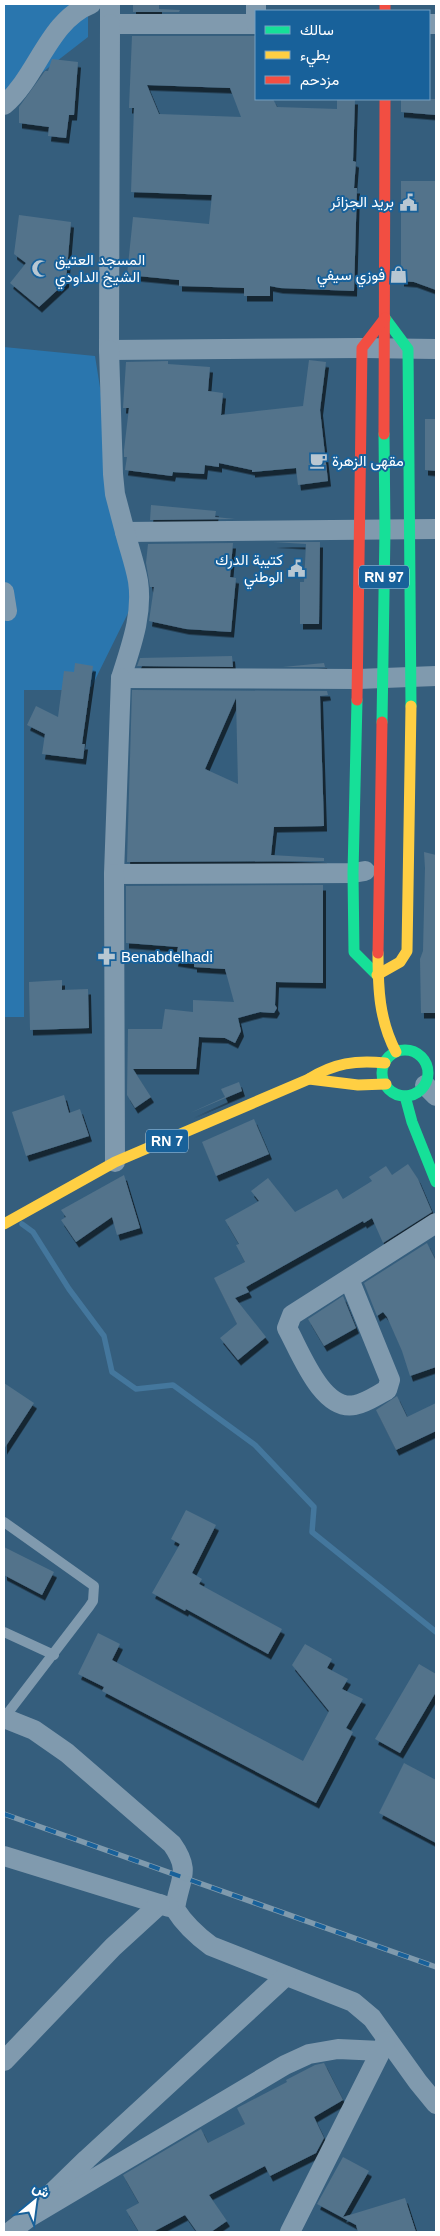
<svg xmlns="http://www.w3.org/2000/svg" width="440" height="2236" viewBox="0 0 440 2236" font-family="Helvetica,Vazirmatn,sans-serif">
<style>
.green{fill:#2a76ae}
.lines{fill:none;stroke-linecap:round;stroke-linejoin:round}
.stream{stroke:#44779d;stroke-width:5.5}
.building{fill:#53738b;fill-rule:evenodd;filter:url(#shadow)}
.lane{stroke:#809aae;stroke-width:10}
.street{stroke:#809aae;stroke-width:20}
.fast{stroke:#16e098;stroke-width:11}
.slow{stroke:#ffcf43;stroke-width:11}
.jam{stroke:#f24e42;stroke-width:11}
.rail-casing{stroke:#7f9aad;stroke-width:5.5}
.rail{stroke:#18619a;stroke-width:4;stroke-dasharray:11;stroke-linecap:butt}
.labels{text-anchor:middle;stroke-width:4;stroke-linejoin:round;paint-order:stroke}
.shield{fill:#18619a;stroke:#bad0e1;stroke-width:1}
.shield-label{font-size:14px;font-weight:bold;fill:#fff}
.poi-label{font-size:15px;fill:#fff;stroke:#18619a;text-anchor:end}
</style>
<defs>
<filter id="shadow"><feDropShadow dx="3" dy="5.5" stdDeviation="0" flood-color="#0009"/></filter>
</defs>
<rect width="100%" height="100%" fill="#355e7d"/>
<!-- green -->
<g class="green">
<polygon points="4,4 88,4 88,37 4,102"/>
<polygon points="4,347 95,356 134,601 90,690 24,690 24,1017 4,1017"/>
</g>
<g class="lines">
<!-- stream -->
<polyline class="stream" points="22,1224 33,1232 69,1289 104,1336 112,1372 136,1389 173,1385 255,1445 314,1507 312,1532 436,1632"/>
</g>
<!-- building -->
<g class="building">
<polygon points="133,4 159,4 159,9 180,10 179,12 133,12"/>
<path d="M132,36h124v63h17l4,8 60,2v-10h18l-2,62 3,1 -2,26h3l-3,103 -74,-3 -10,-2v10h-26v-8l-65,-2v-6l-52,-5 6,-58 76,7 3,-29 -81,-3 3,-84h-5zM147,85l83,3 11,29 -82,-3z"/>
<polygon points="52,59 78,62 74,115 69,115 66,138 48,136 49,127 19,123 19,107 45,71 48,71"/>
<polygon points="401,99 436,99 436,115 401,112"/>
<polygon points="401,181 436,181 436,290 414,282 401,281"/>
<polygon points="19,215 71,222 66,282 39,307 10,283 26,263 14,254"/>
<polygon points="309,360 326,362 320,410 328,481 298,485 296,468 252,472 252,470 219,463 219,467 205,465 204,474 173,472 172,476 125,470 127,457 124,457 124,450 129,408 123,408 126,362 168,361 168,364 210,367 208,391 223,393 221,415 303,406"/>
<polygon points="425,419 436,419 436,471 425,470"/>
<polygon points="151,505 216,511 215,517 235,519 150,520"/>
<polygon points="273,542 320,542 319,624 300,624 300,582 304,582 306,544"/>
<polygon points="233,543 230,577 236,578 231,632 186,629 149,621 154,587 150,587 146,563 148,544"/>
<polygon points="232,656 233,667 137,666 140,658"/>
<polygon points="75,663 93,666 82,744 85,744 83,759 42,754 45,734 27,725 36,706 58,717 64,671 74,672"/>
<polygon points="324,663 325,667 283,667"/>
<path d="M132,690l195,1 1,4 -8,1 4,130 -50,1 -3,28 53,3v3l-197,1zM236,698l2,86 -33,-15z"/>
<polygon points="424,852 436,855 436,1013 421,1013 420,959 423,951 425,868"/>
<polygon points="323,885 323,983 276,982 275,1005 277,1008 274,1013 260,1012 238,1018 241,1031 235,1043 225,1038 199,1037 196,1069 133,1069 151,1097 135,1108 127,1095 128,1029 162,1029 165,1009 193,1012 193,1000 234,1002 225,969 194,967 194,964 175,961 178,947 126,943 126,886"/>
<polygon points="62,980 62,990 88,989 89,1028 30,1030 29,982"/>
<polygon points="239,1082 242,1091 190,1113 225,1097 221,1089"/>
<polygon points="64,1095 69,1113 80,1109 89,1136 26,1156 12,1112"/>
<polygon points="254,1119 269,1154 216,1176 202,1142"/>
<polygon points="408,1164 418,1179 432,1212 383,1243 372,1218 364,1223 363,1221 246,1287 249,1292 235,1298 266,1337 238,1360 220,1338 237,1324 214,1278 245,1262 236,1245 239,1244 225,1220 259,1201 251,1191 268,1178 295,1212 337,1189 343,1199 372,1181 369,1177 386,1166 392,1175"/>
<polygon points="124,1175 140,1228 117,1235 112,1217 76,1242 61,1220 66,1217 61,1210"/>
<polygon points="427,1243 436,1261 436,1367 410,1376 402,1351 387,1317 383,1312 377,1316 364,1283"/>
<polygon points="343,1296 356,1328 324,1346 308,1319"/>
<polygon points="4,1383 34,1403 4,1449"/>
<polygon points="397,1396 407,1417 436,1403 436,1431 396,1450 376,1410"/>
<polygon points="186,1510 216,1525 192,1573 202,1579 199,1584 282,1629 268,1654 186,1609 185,1611 152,1593 180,1544 171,1539"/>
<polygon points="4,1547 54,1572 42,1595 4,1575"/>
<polygon points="98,1633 120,1644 112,1660 303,1761 329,1711 292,1665 305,1644 332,1659 327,1668 348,1679 342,1689 363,1699 346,1728 353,1732 316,1803 102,1691 104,1687 78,1674"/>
<polygon points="419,1664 436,1674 436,1692 400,1753 375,1739"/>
<polygon points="404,1763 436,1780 436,1843 379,1813"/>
<polygon points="324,2063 343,2100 314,2117 324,2138 316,2153 270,2176 265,2166 209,2195 227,2221 211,2232 197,2232 185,2215 153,2232 139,2232 126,2210 139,2203 123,2175 201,2129 208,2143 245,2124 237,2108 287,2082 286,2080 315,2065"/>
<polygon points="343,2157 369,2171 343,2217 405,2198 416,2232 358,2232 356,2225 317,2204"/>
</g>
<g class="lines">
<!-- lane -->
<g class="lane">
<polyline points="4,1522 94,1586 93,1601 89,1607 4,1718"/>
<polyline points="4,1632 54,1655"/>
</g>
<!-- street -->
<g class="street">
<polyline points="110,4 110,24 256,24"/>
<polyline points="110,24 109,350 362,348 436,349"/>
<polyline points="256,24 256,4"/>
<polyline points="429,24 436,24"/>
<path d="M4,105c34,-29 44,-84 87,-101"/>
<polyline points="109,350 113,474 115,494 125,532 436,529"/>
<path d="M125,532c4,16 10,32 13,49 5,34 -7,65 -17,97l237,1 78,-3"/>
<polyline points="4,592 7,611"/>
<polyline points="121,678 114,874 353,873 365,871"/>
<polyline points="114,874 115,1162"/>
<polyline points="425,1085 436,1096"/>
<path d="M349,1279l41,101 -3,10c-10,5 -21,13 -32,15 -33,7 -55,-54 -68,-77l5,-13 144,-92"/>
<path d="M4,1718l30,12 33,23 105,91c20,28 7,35 3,65 10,16 21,26 36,37l142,56 19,16 46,64 18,22"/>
<polyline points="4,1856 169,1907"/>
<polyline points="4,2061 113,1947 160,1904"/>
<polyline points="49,2196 87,2159 286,1976"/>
<polyline points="10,2232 28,2218 285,2065 309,2054 338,2049 381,2051"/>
<polyline points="290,2232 386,2041"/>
</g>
<!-- fast -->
<g class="fast">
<polyline points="385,318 408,349 411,706"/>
<polyline points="357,700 353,873 354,952 377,975"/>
<polyline points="382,722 385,530 384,434"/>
<circle cx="405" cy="1073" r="23"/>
<polyline points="405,1096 412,1122 436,1182"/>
</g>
<!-- slow -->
<g class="slow">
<path d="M378,953c0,35 1,67 18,99"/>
<polyline points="377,975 400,962 407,951 411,706"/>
<polyline points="309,1079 358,1085 386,1084"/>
<path d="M4,1224l111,-62 194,-83c25,-16 47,-19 76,-16"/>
</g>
<!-- jam -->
<g class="jam">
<polyline points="385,4 385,11"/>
<polyline points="384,434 385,99"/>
<polyline points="357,700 362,348 385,318"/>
<polyline points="378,953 382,722"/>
</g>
<defs>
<polyline id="rail" points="4,1814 436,1967"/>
</defs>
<!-- rail casing -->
<use href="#rail" class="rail-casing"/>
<!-- rail -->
<use href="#rail" class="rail"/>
</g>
<!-- icons -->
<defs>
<symbol id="civic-bare" viewBox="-9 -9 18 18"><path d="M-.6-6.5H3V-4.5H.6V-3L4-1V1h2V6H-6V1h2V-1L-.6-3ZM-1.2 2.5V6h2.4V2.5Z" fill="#b8c7d2" stroke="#18619a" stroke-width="2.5" paint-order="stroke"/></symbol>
<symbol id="mosque-bare" viewBox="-9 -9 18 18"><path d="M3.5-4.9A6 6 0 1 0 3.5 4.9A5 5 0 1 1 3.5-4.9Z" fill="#b8c7d2" stroke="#18619a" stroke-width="2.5" paint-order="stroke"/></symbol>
<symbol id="shop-bare" viewBox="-9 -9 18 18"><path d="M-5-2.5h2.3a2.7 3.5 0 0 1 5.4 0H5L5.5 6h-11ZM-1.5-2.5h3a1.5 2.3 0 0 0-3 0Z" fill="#b8c7d2" stroke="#18619a" stroke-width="2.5" paint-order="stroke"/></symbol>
<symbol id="cafe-bare" viewBox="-9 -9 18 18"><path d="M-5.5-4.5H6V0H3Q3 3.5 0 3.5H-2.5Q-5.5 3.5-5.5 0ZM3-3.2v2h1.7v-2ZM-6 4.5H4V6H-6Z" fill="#b8c7d2" stroke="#18619a" stroke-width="2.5" paint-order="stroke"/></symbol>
<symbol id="pharmacy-bare" viewBox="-9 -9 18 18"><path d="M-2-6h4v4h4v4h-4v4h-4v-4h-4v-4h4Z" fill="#b8c7d2" stroke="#18619a" stroke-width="2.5" paint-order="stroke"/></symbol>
</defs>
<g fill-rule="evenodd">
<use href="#civic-bare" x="396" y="190" width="25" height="25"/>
<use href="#mosque-bare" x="28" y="256" width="25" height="25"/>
<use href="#shop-bare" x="386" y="262" width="25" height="25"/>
<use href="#cafe-bare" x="306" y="448" width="25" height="25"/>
<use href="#civic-bare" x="284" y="556" width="25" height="25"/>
<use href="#pharmacy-bare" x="94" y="944" width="25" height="25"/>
</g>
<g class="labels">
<!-- shield labels -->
<g class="shield">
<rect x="359" y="565.5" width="50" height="23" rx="4"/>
<rect x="146" y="1129.5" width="42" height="23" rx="4"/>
</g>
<g class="shield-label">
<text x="384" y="582">RN 97</text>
<text x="167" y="1146">RN 7</text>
</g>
<!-- poi labels -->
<g class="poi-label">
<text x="394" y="207">بريد الجزائر</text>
<text x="55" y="265" text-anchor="start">المسجد العتيق<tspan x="55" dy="17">الشيخ الداودي</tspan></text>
<text x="385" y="280">فوزي سيفي</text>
<text x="332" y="466" text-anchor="start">مقهى الزهرة</text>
<text x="283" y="565">كتيبة الدرك<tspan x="283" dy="17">الوطني</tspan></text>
<text x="121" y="962" text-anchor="start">Benabdelhadi</text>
</g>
</g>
<!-- border -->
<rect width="440" height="2236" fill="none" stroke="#ffffff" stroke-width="10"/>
<!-- legend -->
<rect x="255" y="10" width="175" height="90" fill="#18619a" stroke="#74a0c2"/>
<rect x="265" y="26" width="25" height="8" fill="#16e098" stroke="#74a0c2"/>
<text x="300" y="35" font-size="15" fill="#ffffff">سالك</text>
<rect x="265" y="51" width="25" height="8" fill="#ffcf43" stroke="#74a0c2"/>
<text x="300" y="60" font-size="15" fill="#ffffff">بطيء</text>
<rect x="265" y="76" width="25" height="8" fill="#f24e42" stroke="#74a0c2"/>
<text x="300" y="85" font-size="15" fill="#ffffff">مزدحم</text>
<!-- north arrow -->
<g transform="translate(35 2201) rotate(29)" stroke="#18619a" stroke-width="4" paint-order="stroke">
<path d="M0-4L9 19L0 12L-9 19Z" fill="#ffffff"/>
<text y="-8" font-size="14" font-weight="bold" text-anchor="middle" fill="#ffffff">ش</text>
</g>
</svg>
